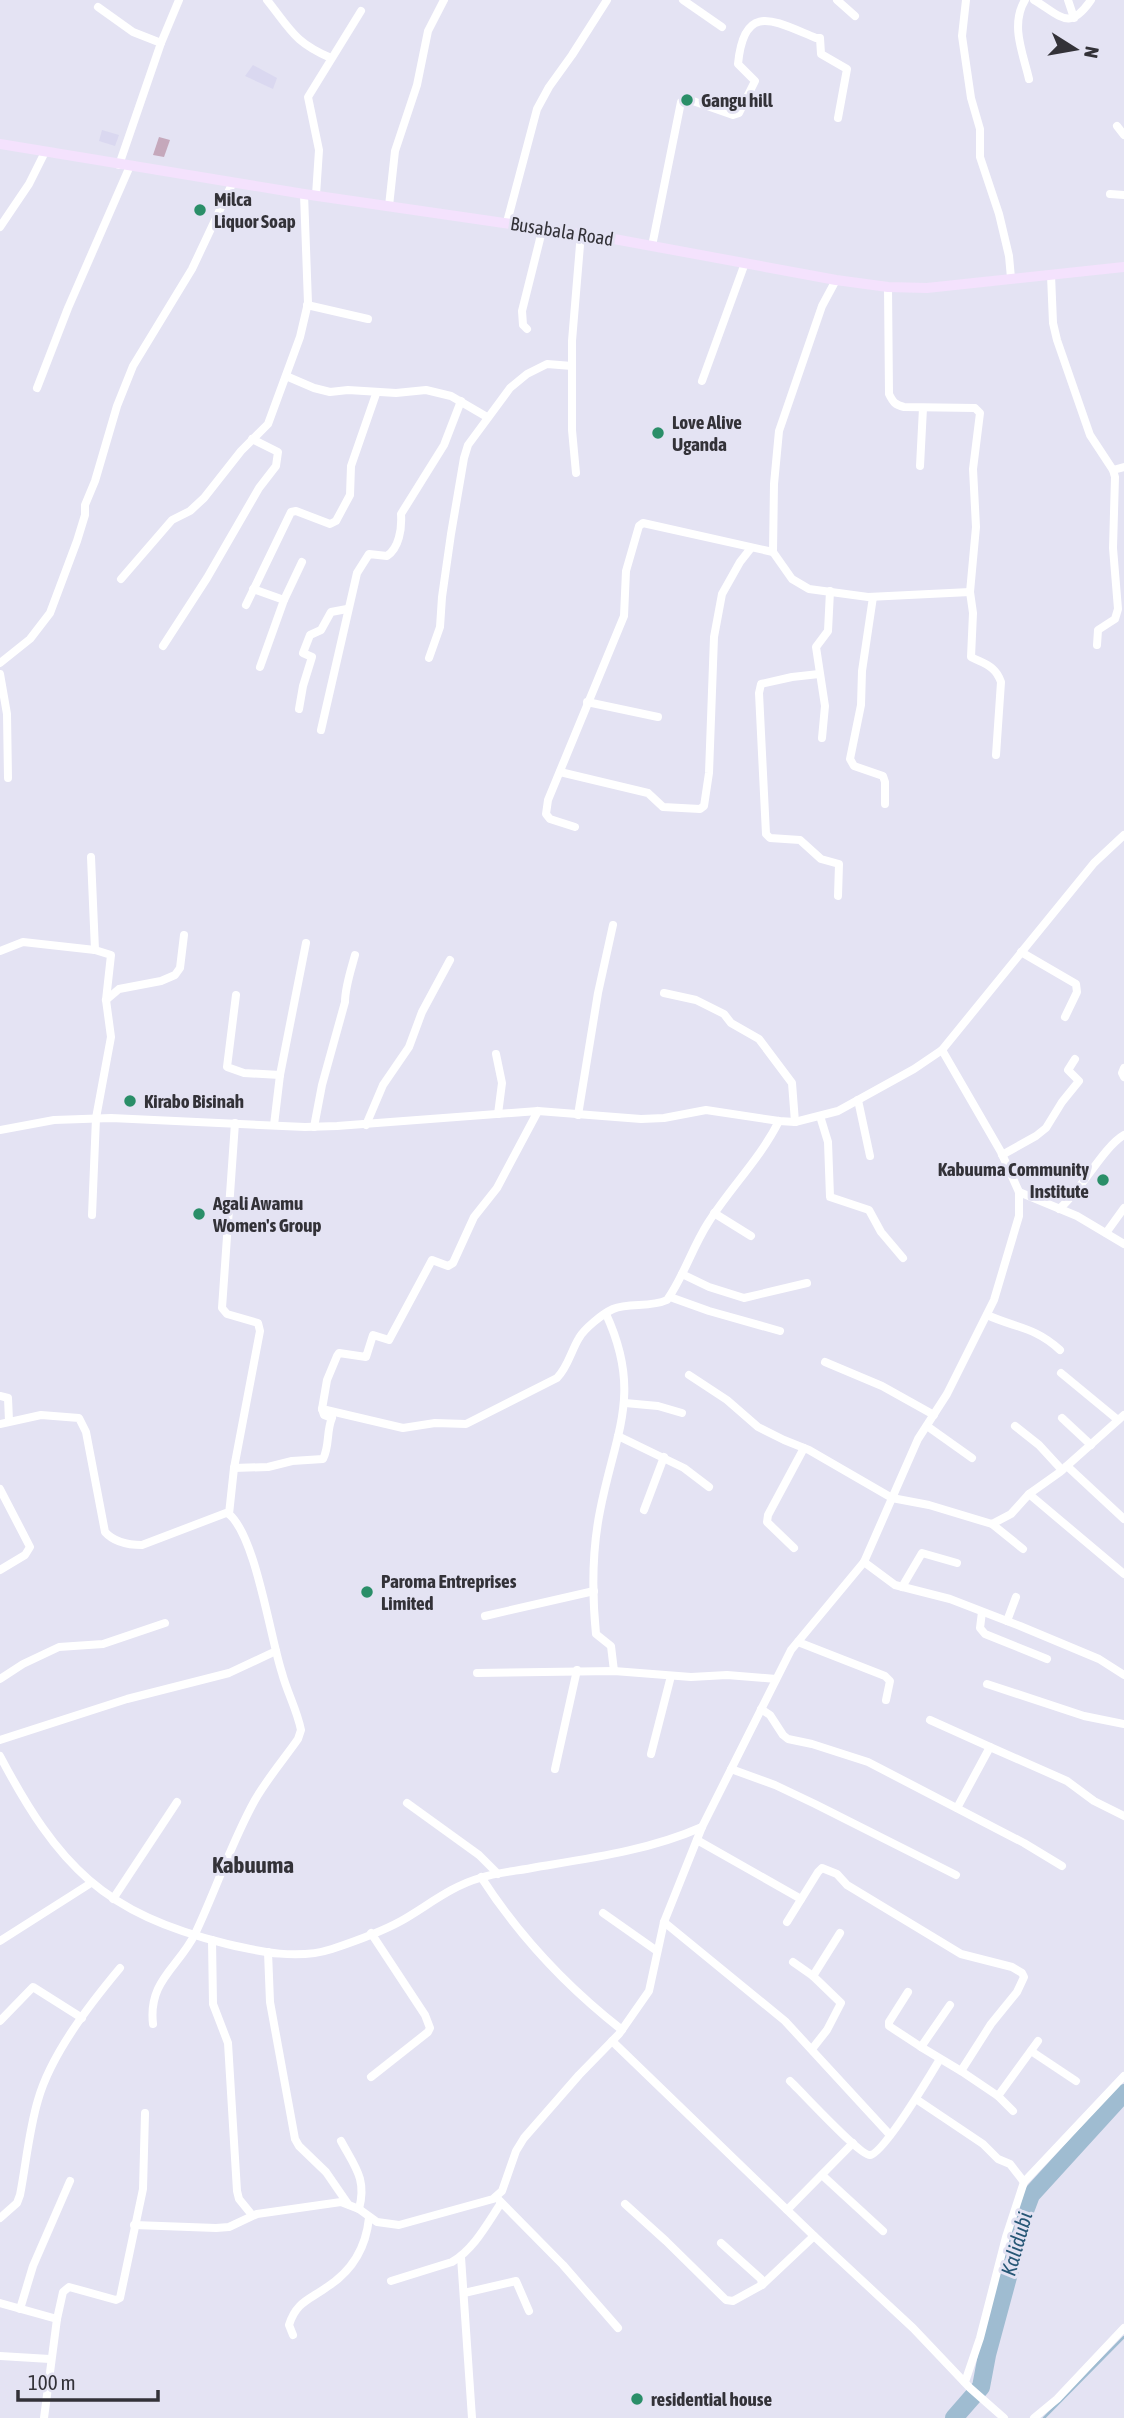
<svg xmlns="http://www.w3.org/2000/svg" width="1124" height="2418" viewBox="0 0 1124 2418" font-family="'Asap Condensed',sans-serif">
<style>
.built{fill:#dad8f0}
.park{fill:#c5a8bb}
.lines{fill:none;stroke-linecap:round;stroke-linejoin:round}
.stream{stroke:#9fbcd1;stroke-width:2.5}
.river{stroke:#9fbcd1;stroke-width:18}
.street{stroke:#fff;stroke-width:8}
.secondary{stroke:#f4e2fd;stroke-width:10}
.poi-dot{fill:#2a8e68;stroke:#e4e3f3;stroke-width:2.5}
.labels{text-anchor:middle;stroke-width:6;stroke-linejoin:round;paint-order:stroke}
.poi-label{font-size:19px;font-weight:bold;fill:#333238;stroke:#e4e3f3;text-anchor:start}
.street-label{font-size:19px;fill:#333238;stroke:#e4e3f3}
.water-label{font-size:21px;font-style:italic;fill:#275776;stroke:#e4e3f3}
.quarter-label{font-size:23px;font-weight:bold;fill:#333238;stroke:#e4e3f3}
</style>
<rect width="100%" height="100%" fill="#e4e3f3"/>
<!-- built -->
<g class="built">
<polygon points="253,65 277,78 273,89 245,76"/>
<polygon points="102,130 119,135 115,146 99,141"/>
</g>
<!-- park -->
<polygon class="park" points="159,137 170,140 164,157 153,155"/>
<g class="lines">
<!-- stream -->
<polyline class="stream" points="1044,2418 1124,2337"/>
<!-- river -->
<polyline class="river" points="954,2418 981,2387 987,2355 1011,2266 1017,2232 1031,2195 1124,2093"/>
<!-- street -->
<g class="street">
<path d="M267,0c24,30 27,42 64,58"/>
<polyline points="683,0 722,27"/>
<polyline points="837,0 855,16"/>
<polyline points="966,0 962,36 971,98 980,129 980,157 999,214 1009,256 1011,278"/>
<path d="M1025,0c-15,25 -2,53 4,79"/>
<path d="M1034,0c27,16 35,32 57,0"/>
<polyline points="1068,0 1074,18"/>
<polyline points="98,7 133,32 161,43"/>
<polyline points="1117,126 1124,135"/>
<polyline points="119,165 161,43 179,0"/>
<polyline points="1110,194 1124,195"/>
<polyline points="316,195 319,150 308,97 361,11"/>
<polyline points="389,206 395,151 417,85 428,31 444,0"/>
<polyline points="507,222 537,109 549,87 572,55 607,0"/>
<polyline points="0,227 29,184 45,152"/>
<path d="M652,246l29,-144 3,-2h6l43,15 6,-2 16,-32 -17,-17c6,-63 36,-43 78,-26h4l1,16 26,15 -9,49"/>
<polyline points="1051,275 1053,323 1057,340 1090,435 1113,470 1115,477 1113,548 1118,609 1115,619 1098,630 1097,645"/>
<polyline points="836,280 822,306 779,431 774,484 773,552 792,579 809,589 868,597 970,592"/>
<path d="M888,287l1,107c4,8 6,11 15,13l71,1 5,5 -7,56 3,58 -6,65 3,21 -2,44c13,7 24,8 30,25l-5,73"/>
<polyline points="307,305 368,319"/>
<polyline points="527,329 523,325 522,311 543,227"/>
<polyline points="286,376 314,388 330,392 348,390 396,393 426,390 451,396 487,417"/>
<polyline points="702,381 745,263"/>
<polyline points="37,388 68,308 130,166"/>
<polyline points="920,466 923,408"/>
<polyline points="1113,470 1124,467"/>
<polyline points="576,473 572,430 572,341 581,233"/>
<polyline points="121,579 172,520 190,511 204,498 241,451 268,424 300,337 308,303 304,194"/>
<polyline points="253,589 284,600"/>
<polyline points="873,597 862,671 861,705 850,759 854,766 883,776 885,782 885,804"/>
<polyline points="246,605 291,512 296,511 330,524 336,521 350,495 351,466 376,394"/>
<polyline points="163,646 207,578 259,488 276,466 278,452 252,439"/>
<polyline points="429,658 440,627 442,597 451,534 464,458 468,445 510,388 527,374 547,364 572,366"/>
<polyline points="0,663 30,639 50,613 77,541 85,515 85,505 95,481 117,406 133,366 192,269 233,182"/>
<polyline points="260,667 284,600 302,562"/>
<polyline points="0,674 7,714 8,778"/>
<polyline points="819,674 792,677 761,684 759,693 766,834 770,838 800,840 821,859 839,864 838,896"/>
<polyline points="587,702 658,717"/>
<polyline points="299,709 303,686 312,657 303,653 310,635 321,630 331,612 347,609"/>
<path d="M321,730l36,-157 12,-19 18,2c12,-8 15,-27 14,-42l43,-69 17,-44"/>
<polyline points="822,738 825,706 816,647 828,631 830,591"/>
<polyline points="560,772 648,793 663,807 700,809 704,806 709,773 714,637 722,594 740,562 751,548"/>
<polyline points="575,827 550,819 546,814 548,800 624,616 626,571 639,526 643,523 773,552"/>
<polyline points="91,857 95,950"/>
<polyline points="0,951 23,942 95,950 111,955 106,1000 111,1037 96,1118 92,1215"/>
<polyline points="1021,952 1076,984 1077,992 1065,1017"/>
<polyline points="664,993 696,1000 724,1014 731,1023 759,1039 792,1083 795,1122"/>
<polyline points="236,995 227,1067 244,1073 280,1075"/>
<polyline points="106,1000 119,989 161,981 175,975 180,968 184,935"/>
<polyline points="496,1054 502,1083 498,1114"/>
<polyline points="1124,1068 1122,1073 1124,1077"/>
<polyline points="858,1100 870,1156"/>
<polyline points="578,1115 598,993 613,925"/>
<polyline points="820,1116 828,1142 830,1197 869,1210 881,1232 903,1258"/>
<polyline points="274,1125 280,1075 306,943"/>
<polyline points="366,1125 383,1085 409,1047 422,1012 450,960"/>
<path d="M314,1127l8,-42 23,-83c0,-15 6,-32 10,-47"/>
<polyline points="0,1130 54,1120 111,1118 305,1127 337,1126 538,1111 641,1119 664,1118 706,1110 779,1121 795,1122 838,1111 914,1069 942,1050 1094,863 1124,835"/>
<polyline points="1002,1155 1036,1136 1046,1128 1062,1102 1079,1081 1068,1070 1075,1059"/>
<polyline points="1019,1192 1077,1216 1124,1244"/>
<path d="M1059,1209c23,-19 44,-62 65,-74"/>
<polyline points="714,1213 751,1236"/>
<polyline points="1106,1233 1124,1208"/>
<polyline points="682,1274 709,1287 744,1298 807,1283"/>
<polyline points="670,1297 709,1311 780,1331"/>
<path d="M606,1314c37,80 9,119 -6,197 -8,40 -8,83 -4,123l15,12 3,25"/>
<path d="M987,1315c29,13 48,12 73,35"/>
<polyline points="825,1362 882,1386 934,1415"/>
<polyline points="1061,1373 1118,1420"/>
<polyline points="689,1375 727,1400 758,1427 784,1440 809,1450 892,1498 929,1505 992,1524 1011,1514 1029,1494 1060,1472 1124,1415"/>
<polyline points="0,1396 8,1398 9,1421"/>
<polyline points="625,1403 658,1406 682,1413"/>
<polyline points="322,1409 327,1380 337,1356 339,1353 366,1357 373,1335 389,1340 432,1260 448,1266 453,1263 474,1217 497,1188 538,1111"/>
<polyline points="1062,1418 1091,1445"/>
<path d="M0,1424l41,-9 38,3 7,14 19,100c9,10 23,13 37,13l84,-32 3,1"/>
<polyline points="927,1426 972,1458"/>
<polyline points="1015,1426 1039,1445 1062,1470"/>
<polyline points="618,1436 684,1468 709,1487"/>
<polyline points="1067,1466 1124,1519"/>
<path d="M234,1468l34,-1 24,-6 31,-2c7,-14 3,-27 9,-41l-8,-3 -2,-6 81,19 32,-5 31,1 91,-46c11,-11 14,-27 22,-40 5,-9 23,-24 34,-29 16,-7 37,-1 54,-9 17,-24 25,-52 41,-77 22,-35 52,-64 71,-102"/>
<polyline points="0,1489 30,1547 25,1555 0,1570"/>
<polyline points="1029,1494 1124,1574"/>
<polyline points="644,1510 664,1457"/>
<polyline points="992,1524 1023,1549"/>
<polyline points="794,1548 767,1522 768,1515 804,1448"/>
<polyline points="864,1562 895,1585 950,1599 1020,1626 1099,1659 1124,1675"/>
<polyline points="902,1587 922,1553 957,1563"/>
<polyline points="982,1612 980,1628 985,1634 1047,1659"/>
<polyline points="485,1616 594,1591"/>
<polyline points="1007,1621 1016,1597"/>
<polyline points="798,1642 885,1676 890,1681 886,1700"/>
<polyline points="477,1673 614,1671 691,1677 727,1675 776,1679"/>
<polyline points="0,1679 23,1664 59,1647 103,1644 165,1623"/>
<polyline points="987,1684 1084,1716 1124,1724"/>
<polyline points="761,1709 770,1715 783,1735 788,1739 812,1744 868,1762 1024,1843 1062,1866"/>
<polyline points="930,1720 990,1747"/>
<polyline points="0,1740 127,1699 229,1673 276,1651"/>
<polyline points="651,1754 671,1676"/>
<path d="M0,1756c58,110 104,158 227,188 34,8 71,16 105,5 21,-7 49,-17 69,-28 25,-14 50,-35 79,-43 18,-6 38,-7 57,-11 55,-9 113,-17 165,-40"/>
<polyline points="555,1769 577,1670"/>
<polyline points="731,1769 775,1785 815,1804 956,1875"/>
<polyline points="407,1803 479,1855 498,1874"/>
<polyline points="957,1808 990,1747 1067,1781 1094,1801 1124,1816"/>
<polyline points="697,1840 801,1899"/>
<path d="M481,1877c38,59 86,110 141,153"/>
<polyline points="113,1899 177,1802"/>
<polyline points="603,1913 657,1951"/>
<polyline points="664,1922 785,2021 890,2135"/>
<polyline points="787,1922 818,1872 822,1868 837,1874 847,1885 961,1954 1012,1967 1022,1973 1024,1977 1017,1992 991,2024 961,2071 921,2047 950,2005"/>
<polyline points="212,1940 213,2004 228,2043 237,2191 239,2199 252,2215"/>
<polyline points="0,1941 91,1883"/>
<polyline points="268,1952 270,2002 295,2139 299,2146 326,2172 348,2204"/>
<polyline points="793,1962 813,1976 841,2003 827,2030 812,2049"/>
<polyline points="813,1976 840,1933"/>
<polyline points="908,1992 889,2022 889,2026 921,2047"/>
<polyline points="0,2021 33,1987 82,2018"/>
<path d="M153,2024c-5,-43 25,-56 42,-90 21,-44 36,-91 60,-134 12,-21 29,-41 43,-61l3,-9c-4,-20 -14,-38 -19,-57 -12,-36 -26,-136 -53,-159l5,-46 26,-137 -2,-8 -31,-9 -5,-6 13,-185"/>
<polyline points="612,2041 814,2236 913,2328 970,2388 1004,2418"/>
<polyline points="1031,2051 1076,2081"/>
<polyline points="961,2071 998,2096 1013,2111"/>
<polyline points="371,2077 428,2032 430,2028 425,2015 371,1933"/>
<path d="M790,2081c12,11 69,74 80,74 13,0 61,-81 70,-96"/>
<polyline points="998,2096 1038,2041"/>
<polyline points="916,2099 983,2144 998,2159 1010,2164 1024,2182"/>
<path d="M341,2141c14,26 26,38 18,68"/>
<polyline points="822,2175 883,2231"/>
<polyline points="496,2197 563,2265 618,2328"/>
<polyline points="625,2204 666,2241 726,2300 733,2301 762,2285 814,2236"/>
<polyline points="787,2210 853,2143"/>
<path d="M0,2218l17,-15 3,-8c6,-31 9,-65 18,-95 13,-46 52,-96 82,-132"/>
<polyline points="134,2225 216,2228 229,2227 257,2214 341,2202 359,2209 377,2222 399,2225 493,2199 502,2191 516,2151 524,2138 579,2075 619,2034 649,1991 664,1922 702,1827 791,1650 864,1562 918,1439 947,1394 994,1300 1019,1216 1019,1192 1001,1152 942,1050"/>
<polyline points="721,2243 761,2279 762,2285"/>
<polyline points="461,2257 472,2418"/>
<path d="M391,2281l61,-19c22,-13 35,-38 49,-59"/>
<polyline points="464,2293 516,2281 529,2311"/>
<polyline points="0,2303 57,2319 63,2292 69,2287 116,2300 120,2298 143,2189 145,2113"/>
<polyline points="20,2309 33,2266 70,2181"/>
<path d="M293,2335l-4,-10c7,-23 20,-25 38,-38 25,-16 39,-40 42,-69"/>
<polyline points="0,2356 50,2359"/>
<polyline points="965,2382 980,2338 1006,2237 1024,2182 1124,2076"/>
<polyline points="44,2418 57,2319"/>
<polyline points="1034,2418 1057,2399 1124,2328"/>
</g>
<!-- secondary -->
<polyline class="secondary" points="0,144 304,194 614,239 836,280 888,287 927,288 1124,267"/>
</g>
<!-- markers -->
<g class="poi-dot">
<circle cx="687" cy="100" r="7"/>
<circle cx="200" cy="210" r="7"/>
<circle cx="658" cy="433" r="7"/>
<circle cx="130" cy="1101" r="7"/>
<circle cx="1103" cy="1180" r="7"/>
<circle cx="199" cy="1214" r="7"/>
<circle cx="367" cy="1592" r="7"/>
<circle cx="637" cy="2399" r="7"/>
</g>
<g class="labels">
<!-- poi labels -->
<g class="poi-label">
<text x="701" y="107">Gangu hill</text>
<text x="214" y="206">Milca<tspan x="214" dy="22">Liquor Soap</tspan></text>
<text x="672" y="429">Love Alive<tspan x="672" dy="22">Uganda</tspan></text>
<text x="144" y="1108">Kirabo Bisinah</text>
<text x="1089" y="1176" text-anchor="end">Kabuuma Community<tspan x="1089" dy="22">Institute</tspan></text>
<text x="213" y="1210">Agali Awamu<tspan x="213" dy="22">Women's Group</tspan></text>
<text x="381" y="1588">Paroma Entreprises<tspan x="381" dy="22">Limited</tspan></text>
<text x="651" y="2406">residential house</text>
</g>
<!-- street labels -->
<g class="street-label">
<text transform="translate(562 231) rotate(9)" y="7">Busabala Road</text>
</g>
<!-- water labels -->
<g class="water-label">
<text transform="translate(1017 2244) rotate(-74)" y="7">Kalidubi</text>
</g>
<!-- quarter labels -->
<g class="quarter-label">
<text x="253" y="1873">Kabuuma</text>
</g>
</g>
<!-- north arrow -->
<g transform="translate(1075 49) rotate(101)" stroke="#e4e3f3" stroke-width="5" paint-order="stroke">
<path d="M0-5L12 26L0 18L-12 26Z" fill="#333238"/>
<text y="-10" font-size="19" font-weight="bold" text-anchor="middle" fill="#333238">N</text>
</g>
<!-- scale -->
<path d="M18 2390v10h140v-10" fill="none" stroke="#333238" stroke-width="3.5"/>
<text x="28" y="2390" font-size="21" fill="#333238" stroke="#e4e3f3" stroke-width="5" paint-order="stroke">100 m</text>
</svg>
